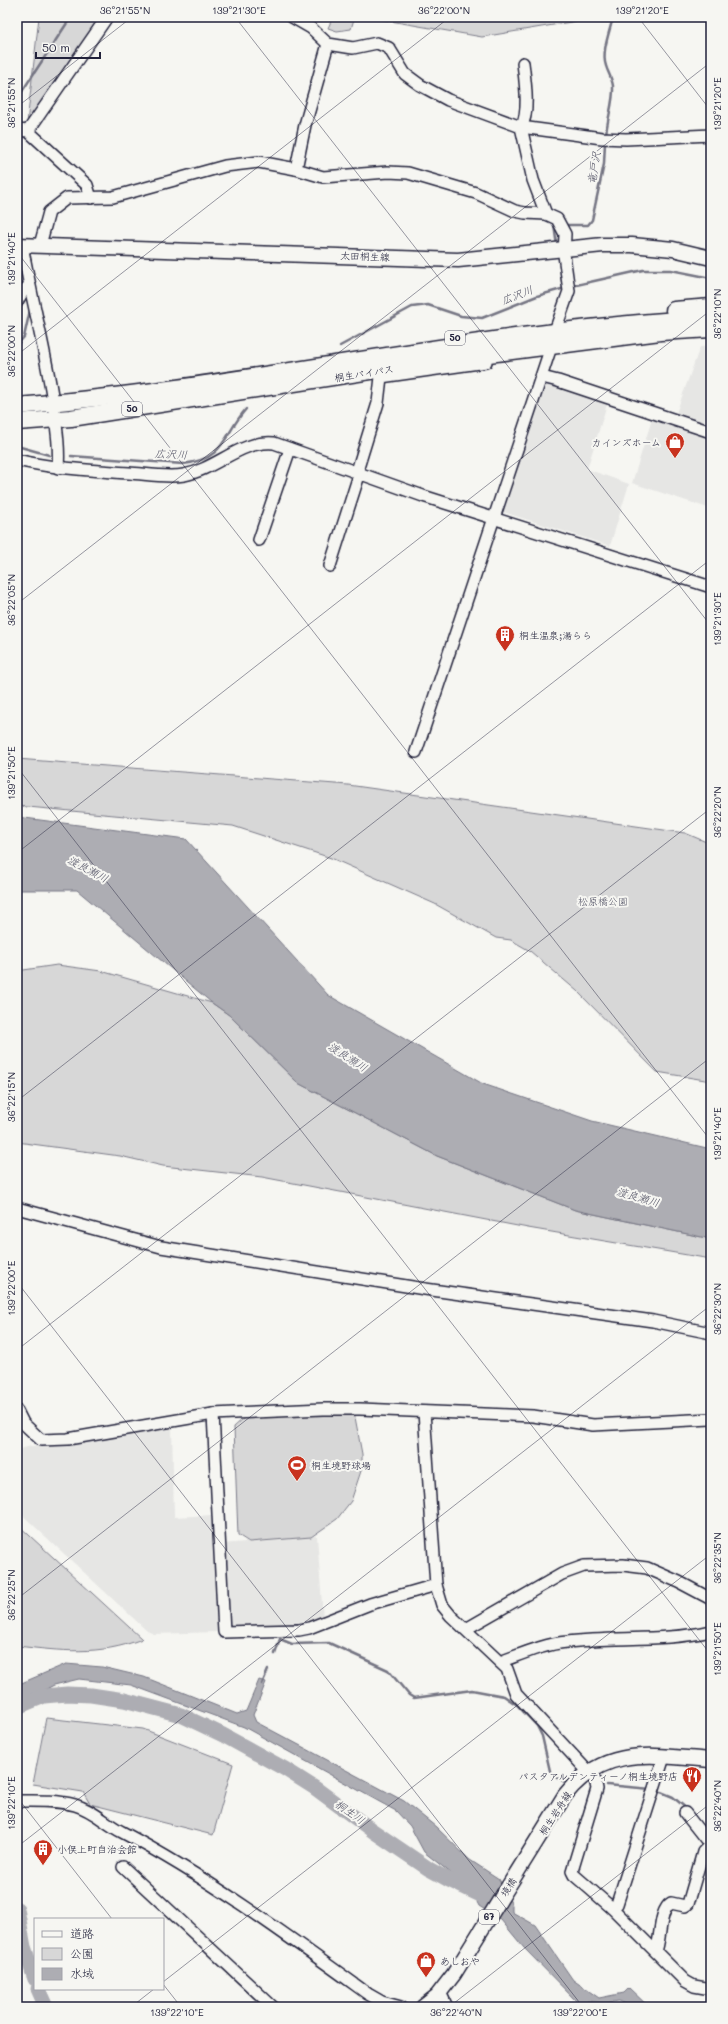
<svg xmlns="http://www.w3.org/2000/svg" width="728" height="2024" viewBox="0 0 728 2024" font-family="Mali,'Klee One',sans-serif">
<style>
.built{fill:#e6e6e4}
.green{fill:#d7d7d7;stroke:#7c7c89}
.water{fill:#adadb3;stroke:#757583}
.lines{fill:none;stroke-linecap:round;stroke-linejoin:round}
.stream{stroke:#757583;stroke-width:2.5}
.river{stroke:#adadb3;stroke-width:15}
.minor-casing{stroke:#22223b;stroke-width:14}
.major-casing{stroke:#22223b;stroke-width:17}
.highway-casing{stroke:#22223b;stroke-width:19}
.minor{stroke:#f6f6f2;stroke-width:11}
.major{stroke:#f6f6f2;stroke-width:14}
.highway{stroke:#f6f6f2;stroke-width:16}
.ticks{fill:none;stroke:#22223b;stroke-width:1;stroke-opacity:0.45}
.labels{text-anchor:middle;stroke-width:4;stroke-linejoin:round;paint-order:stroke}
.shield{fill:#f6f6f2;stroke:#626272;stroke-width:1}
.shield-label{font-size:9px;font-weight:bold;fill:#22223b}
.street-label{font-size:10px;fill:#22223b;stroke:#f6f6f2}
.poi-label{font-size:10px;fill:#22223b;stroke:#f6f6f2;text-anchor:start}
.park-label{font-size:10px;fill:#4f4f62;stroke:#f6f6f2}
.water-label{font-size:11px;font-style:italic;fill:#535365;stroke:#f6f6f2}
.neatline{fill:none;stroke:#22223b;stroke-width:1.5}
.ticks-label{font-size:10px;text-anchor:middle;fill:#22223b}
</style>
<rect width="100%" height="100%" fill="#f6f6f2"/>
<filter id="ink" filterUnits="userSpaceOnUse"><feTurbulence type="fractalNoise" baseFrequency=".025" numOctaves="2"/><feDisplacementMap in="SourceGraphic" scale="8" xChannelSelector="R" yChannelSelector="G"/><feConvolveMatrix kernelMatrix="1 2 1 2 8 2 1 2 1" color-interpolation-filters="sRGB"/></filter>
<g filter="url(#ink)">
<!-- built -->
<g class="built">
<polygon points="711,346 711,428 675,416 700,347"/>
<polygon points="547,382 608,401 587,469 629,484 610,546 503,512 501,506 542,386"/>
<polygon points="653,416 711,435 711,509 632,483"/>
<polygon points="172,1426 174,1517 213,1515 217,1632 154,1634 147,1631 17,1510 17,1450 31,1446 84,1441"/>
<polygon points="317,1536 323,1618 305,1623 229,1628 222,1544"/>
</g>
<!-- green -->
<g class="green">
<polygon points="39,17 103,17 27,123"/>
<polygon points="333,17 601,17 482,37 373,18 354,19 351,29 337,31 328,28"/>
<polygon points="17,759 348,785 685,833 711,844 711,1081 657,1072 577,991 530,951 511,940 496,938 435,904 331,858 233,826 17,806"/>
<polygon points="57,965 101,971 212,1003 229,1015 298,1083 437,1156 575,1210 711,1239 711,1259 528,1228 262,1177 163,1166 120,1156 17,1142 17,971"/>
<polygon points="354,1412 362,1454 362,1468 351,1501 337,1519 311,1537 249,1542 238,1535 234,1427 245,1417"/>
<path d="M17,1524l125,115c-43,17 -81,12 -125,7z"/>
<polygon points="46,1718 143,1729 233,1764 213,1835 90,1804 83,1792 33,1784"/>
</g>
<!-- water -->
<g class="water">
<polygon points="17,817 186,839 328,995 483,1084 592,1121 711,1149 711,1239 575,1210 437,1156 298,1083 229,1015 212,1003 77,890 17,890"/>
<polygon points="66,1664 102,1667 144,1677 237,1714 246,1711 259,1680 266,1682 253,1715 256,1722 404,1801 436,1827 470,1860 499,1879 512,1905 512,1912 535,1925 573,1980 599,1998 624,1993 629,1988 649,2007 633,2007 619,2001 605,2003 587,2001 591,2007 582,2007 524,1948 501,1920 479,1906 477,1902 480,1896 424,1852 410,1826 396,1811 244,1727 131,1685 79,1679 54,1685 17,1704 17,1685"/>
</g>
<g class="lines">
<!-- stream -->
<g class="stream">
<polyline points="17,99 71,17"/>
<path d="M606,135c1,-16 8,-33 7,-49 -1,-8 -5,-13 -7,-20 -5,-14 4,-35 7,-49"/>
<polyline points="556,225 554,225 557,246"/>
<polyline points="565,225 588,225 592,220 604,164 605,142"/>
<polyline points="30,259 34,283"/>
<polyline points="561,273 563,288"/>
<polyline points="572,286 643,270 671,270 711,278"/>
<polyline points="17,345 24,337 30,310"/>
<polyline points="340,346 412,307 428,305 461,316 482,318 537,296 565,288"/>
<polyline points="17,446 49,455"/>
<path d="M71,456l112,8c43,-5 40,-29 63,-55"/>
<polyline points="275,1654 280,1639 292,1644 329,1643 388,1670 409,1695 414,1698 472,1690 504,1696 517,1705 537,1726 542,1736 550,1771 553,1776 565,1782"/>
<polyline points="262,1684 268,1670"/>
<polyline points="607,1785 651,1789"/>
<polyline points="656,1790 673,1797 687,1809"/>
<polyline points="705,1829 711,1837"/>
</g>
<!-- river -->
<g class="river">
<polyline points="17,1707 44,1696 67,1694 91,1695 124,1700 181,1715 223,1735 285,1769 315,1788 373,1831 429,1869 449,1880 493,1901"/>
<polyline points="17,1909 24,1947 35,1979"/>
<polyline points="38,1989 46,2007"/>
</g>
<defs>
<g id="minor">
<polyline points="292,17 311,28 328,44 353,48 377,43 389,48 405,74 420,85 448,100 521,127 602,138 626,139 711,135"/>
<path d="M523,63c2,17 7,50 -2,64l12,53 13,34"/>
<polyline points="17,130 28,131 87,185 91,198"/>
<polyline points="28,131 107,17"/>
<polyline points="296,169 305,125 328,44"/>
<path d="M22,245c9,51 22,100 30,150 3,25 8,48 6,73"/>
<polyline points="40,245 49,212 67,198 113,197 225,166 259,162 296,169 323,177 388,172 408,173 476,193 515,211 525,213 546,214 557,219 565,234 564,255 569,291 556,328"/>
<polyline points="17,302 23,291 29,286"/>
<polyline points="542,377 558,381 711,432"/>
<path d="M17,460c37,9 74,10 112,13 17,1 38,5 55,2 33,-6 56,-35 90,-32l149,53 288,91"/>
<polyline points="357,471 378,403 381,377 486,362"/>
<polyline points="259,540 290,449"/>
<polyline points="330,566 360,472"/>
<polyline points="416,752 549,353"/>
<polyline points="17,1208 161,1247 425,1289 653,1321 711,1333"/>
<polyline points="17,1411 23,1423 41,1440 68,1439 213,1414 323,1409 360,1409 533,1416 593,1425 711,1419"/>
<polyline points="424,1412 436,1585 442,1605 451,1616 507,1669 516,1694 595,1779 597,1789 572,1871 574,1875 612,1908 685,1981 694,1986 711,1989"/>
<polyline points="213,1414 224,1632 299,1630 309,1628 370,1604 436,1585"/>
<polyline points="466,1629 562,1574 584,1566 623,1565 647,1568 679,1582 711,1599"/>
<path d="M500,1662c22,-8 44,-18 67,-20 48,-6 97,0 144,-11"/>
<path d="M17,1801c19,0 39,-1 58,4 18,5 30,18 47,27 87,46 166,104 246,162l14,8 19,5"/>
<polyline points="685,1813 711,1846"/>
<polyline points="123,1867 273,2007"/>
<polyline points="612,1908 617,1904 664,1757"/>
<path d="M656,1951c5,-12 3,-41 15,-48l14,3 3,-2 15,-52 7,-7"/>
<polyline points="440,1992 447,2007"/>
</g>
<g id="major">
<polyline points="17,245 458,260 603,245 632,245 673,249 711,258"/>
<path d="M423,2007l14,-11 17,-22 111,-179c40,-51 89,-39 146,-35"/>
</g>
<g id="highway">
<polyline points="674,310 711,307"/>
<path d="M17,406c233,-19 461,-76 694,-88"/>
<polyline points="17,422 71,418 434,361 660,332 711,329"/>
</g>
</defs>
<!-- minor casing -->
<use href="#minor" class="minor-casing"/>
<!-- major casing -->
<use href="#major" class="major-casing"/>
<!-- highway casing -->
<use href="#highway" class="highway-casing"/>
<!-- minor -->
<use href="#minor" class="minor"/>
<!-- major -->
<use href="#major" class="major"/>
<!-- highway -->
<use href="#highway" class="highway"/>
</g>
</g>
<!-- ticks -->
<path class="ticks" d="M235,17l476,609M638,17l73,94M17,107l115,-90M17,252l694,889M17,355l433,-338M17,604l694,-542M17,767l694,888M17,853l694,-543M17,1101l694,-542M17,1282l566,725M17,1350l694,-542M17,1599l694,-542M17,1797l95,122M17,1847l694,-542M163,1982l548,-428M163,1984l18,23M131,2007l23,-18M449,2007l262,-204"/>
<!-- icons -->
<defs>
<symbol id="shop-pin" viewBox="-11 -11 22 30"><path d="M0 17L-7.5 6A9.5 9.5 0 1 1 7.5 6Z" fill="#c8321e" stroke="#f6f6f2"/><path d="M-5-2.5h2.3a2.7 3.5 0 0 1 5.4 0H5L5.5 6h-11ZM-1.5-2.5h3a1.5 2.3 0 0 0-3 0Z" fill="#fff"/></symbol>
<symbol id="building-pin" viewBox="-11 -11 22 30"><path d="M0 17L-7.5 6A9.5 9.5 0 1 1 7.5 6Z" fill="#c8321e" stroke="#f6f6f2"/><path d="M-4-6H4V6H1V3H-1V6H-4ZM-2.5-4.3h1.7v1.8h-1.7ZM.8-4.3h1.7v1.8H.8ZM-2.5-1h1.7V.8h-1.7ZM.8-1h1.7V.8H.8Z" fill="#fff"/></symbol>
<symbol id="stadium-pin" viewBox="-11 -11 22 30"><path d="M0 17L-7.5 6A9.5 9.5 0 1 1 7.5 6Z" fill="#c8321e" stroke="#f6f6f2"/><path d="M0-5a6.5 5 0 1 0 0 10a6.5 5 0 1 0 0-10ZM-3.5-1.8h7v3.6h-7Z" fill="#fff"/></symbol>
<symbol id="restaurant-pin" viewBox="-11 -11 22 30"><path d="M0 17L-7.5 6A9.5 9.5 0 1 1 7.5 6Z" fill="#c8321e" stroke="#f6f6f2"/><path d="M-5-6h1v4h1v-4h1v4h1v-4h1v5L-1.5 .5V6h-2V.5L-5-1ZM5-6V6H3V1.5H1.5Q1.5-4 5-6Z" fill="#fff"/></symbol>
</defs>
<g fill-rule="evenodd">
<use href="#shop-pin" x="664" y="431" width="22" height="30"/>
<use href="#building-pin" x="494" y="624" width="22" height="30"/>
<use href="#stadium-pin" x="286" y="1454" width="22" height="30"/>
<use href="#restaurant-pin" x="681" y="1765" width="22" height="30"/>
<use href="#building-pin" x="32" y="1838" width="22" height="30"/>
<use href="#shop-pin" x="415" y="1950" width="22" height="30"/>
</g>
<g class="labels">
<!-- shield labels -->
<g class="shield">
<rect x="445" y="331" width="20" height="14" rx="3"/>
<rect x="122" y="402" width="20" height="14" rx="3"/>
<rect x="479" y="1910" width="20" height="14" rx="3"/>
</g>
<g class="shield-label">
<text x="455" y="341">50</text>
<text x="132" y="412">50</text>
<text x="489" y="1920">67</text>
</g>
<!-- street labels -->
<g class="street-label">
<text transform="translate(365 256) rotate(2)" y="4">太田桐生線</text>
<text transform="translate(364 373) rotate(-9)" y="4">桐生バイパス</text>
<text transform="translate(555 1813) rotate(-57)" y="4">桐生岩舟線</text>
<text transform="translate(508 1887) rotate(-58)" y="4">境橋</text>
</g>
<!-- poi labels -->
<g class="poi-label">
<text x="661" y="446" text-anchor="end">カインズホーム</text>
<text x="519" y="639">桐生温泉;湯らら</text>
<text x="311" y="1469">桐生境野球場</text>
<text x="678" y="1780" text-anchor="end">パスタアルデンティーノ桐生境野店</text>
<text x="57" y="1853">小俣上町自治会館</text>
<text x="440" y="1965">あしおや</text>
</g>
<!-- park labels -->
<g class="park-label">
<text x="603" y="905">松原橋公園</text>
</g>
<!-- water labels -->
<g class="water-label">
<text transform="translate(594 168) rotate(-81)" y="4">竜戸沢</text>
<text transform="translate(517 295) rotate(-21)" y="4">広沢川</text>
<text transform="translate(171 454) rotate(3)" y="4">広沢川</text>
<text transform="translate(88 869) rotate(28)" y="4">渡良瀬川</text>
<text transform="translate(348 1057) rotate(33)" y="4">渡良瀬川</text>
<text transform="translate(638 1197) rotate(16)" y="4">渡良瀬川</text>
<text transform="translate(350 1812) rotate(35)" y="4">桐生川</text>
</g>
</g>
<!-- margin -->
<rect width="728" height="2024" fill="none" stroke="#f6f6f2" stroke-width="44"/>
<!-- legend -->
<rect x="34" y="1918" width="130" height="72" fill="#f6f6f2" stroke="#a1a1a9"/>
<rect x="42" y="1931" width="20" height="6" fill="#f6f6f2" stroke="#a1a1a9"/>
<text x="70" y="1938" font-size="12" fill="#22223b">道路</text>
<rect x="42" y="1948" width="20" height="12" fill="#d7d7d7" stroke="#a1a1a9"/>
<text x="70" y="1958" font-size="12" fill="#22223b">公園</text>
<rect x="42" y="1968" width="20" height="12" fill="#adadb3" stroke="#a1a1a9"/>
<text x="70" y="1978" font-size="12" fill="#22223b">水域</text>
<!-- scale -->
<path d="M36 52v6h64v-6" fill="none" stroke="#22223b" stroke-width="2"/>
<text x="42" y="52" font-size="12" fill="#22223b" stroke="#f6f6f2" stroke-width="3" paint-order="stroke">50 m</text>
<rect x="22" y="22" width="684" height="1980" class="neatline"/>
<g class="ticks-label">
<text x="125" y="14">36°21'55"N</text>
<text x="239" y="14">139°21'30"E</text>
<text x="444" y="14">36°22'00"N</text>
<text x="642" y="14">139°21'20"E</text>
<text transform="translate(11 103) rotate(-90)" y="4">36°21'55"N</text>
<text transform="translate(717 104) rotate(-90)" y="4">139°21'20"E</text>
<text transform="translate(11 259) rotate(-90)" y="4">139°21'40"E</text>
<text transform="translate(717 314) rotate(-90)" y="4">36°22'10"N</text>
<text transform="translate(11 351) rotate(-90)" y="4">36°22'00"N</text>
<text transform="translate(11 600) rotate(-90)" y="4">36°22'05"N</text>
<text transform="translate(717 619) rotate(-90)" y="4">139°21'30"E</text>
<text transform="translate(11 773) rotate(-90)" y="4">139°21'50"E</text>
<text transform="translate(717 812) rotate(-90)" y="4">36°22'20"N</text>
<text transform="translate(11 1097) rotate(-90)" y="4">36°22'15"N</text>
<text transform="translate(717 1134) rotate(-90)" y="4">139°21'40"E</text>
<text transform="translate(11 1288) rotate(-90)" y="4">139°22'00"E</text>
<text transform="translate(717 1309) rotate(-90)" y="4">36°22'30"N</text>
<text transform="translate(717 1558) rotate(-90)" y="4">36°22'35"N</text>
<text transform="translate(11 1595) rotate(-90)" y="4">36°22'25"N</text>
<text transform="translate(717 1649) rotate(-90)" y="4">139°21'50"E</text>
<text transform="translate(11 1803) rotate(-90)" y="4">139°22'10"E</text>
<text transform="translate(717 1806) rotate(-90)" y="4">36°22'40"N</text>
<text x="177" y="2016">139°22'10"E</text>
<text x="456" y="2016">36°22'40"N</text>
<text x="580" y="2016">139°22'00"E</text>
</g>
</svg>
